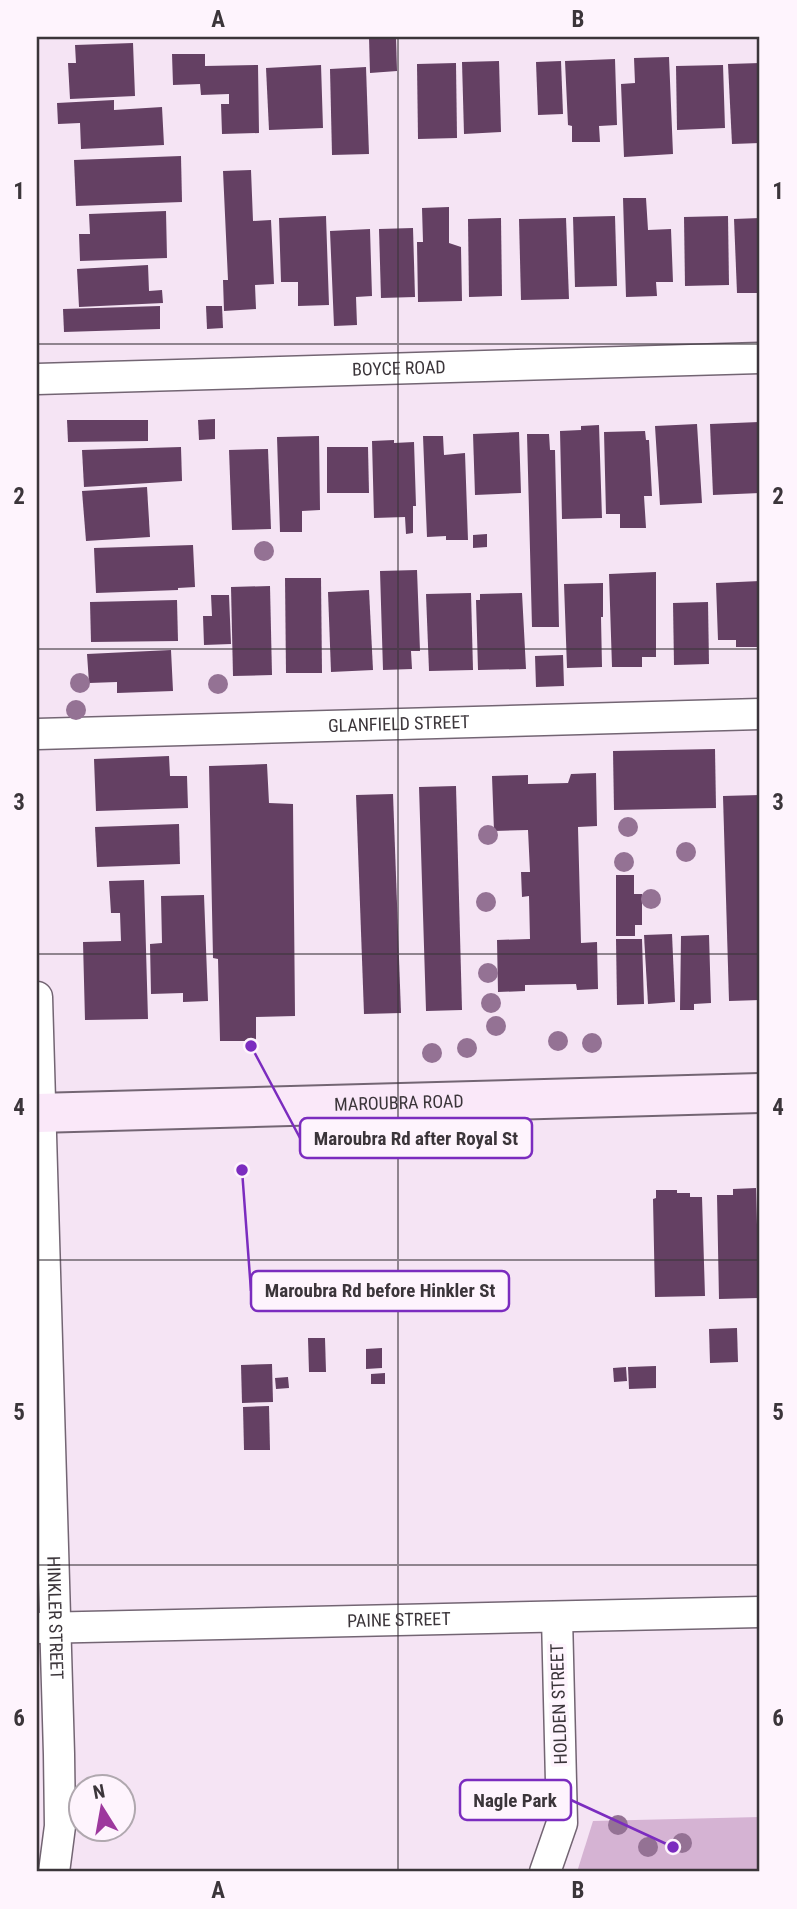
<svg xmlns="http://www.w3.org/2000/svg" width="797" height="1909" viewBox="0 0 797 1909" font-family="'Roboto Condensed',sans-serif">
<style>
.green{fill:#d5b3d3}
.building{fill:#644063}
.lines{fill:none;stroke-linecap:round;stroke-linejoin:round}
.minor-casing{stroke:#736573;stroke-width:33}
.secondary-casing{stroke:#736573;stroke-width:42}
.minor{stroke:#fff;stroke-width:30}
.secondary{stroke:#fae8f9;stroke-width:38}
.tree{fill:#947294}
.grid{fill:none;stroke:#3b353a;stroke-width:2;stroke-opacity:0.55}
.labels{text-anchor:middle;stroke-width:7;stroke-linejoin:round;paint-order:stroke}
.street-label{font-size:18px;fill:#3b353a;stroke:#fef4fd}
.leader{fill:none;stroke:#7b2cbf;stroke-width:2.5}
.callout-dot{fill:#7b2cbf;stroke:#fef4fd;stroke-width:2.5}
.callout{fill:#fef4fd;stroke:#7b2cbf;stroke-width:2.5}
.callout-label{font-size:19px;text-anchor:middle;font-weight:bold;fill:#3b353a}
.neatline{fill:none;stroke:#3b353a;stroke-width:2.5}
.grid-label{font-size:23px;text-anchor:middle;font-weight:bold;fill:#3b353a}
</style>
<rect width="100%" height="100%" fill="#f5e4f4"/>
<!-- green -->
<polygon class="green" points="760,1817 760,1872 577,1872 593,1821"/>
<!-- building -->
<g class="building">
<polygon points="369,37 396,37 397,71 370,73"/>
<polygon points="133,43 135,96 70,99 68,63 76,63 75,45"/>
<polygon points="172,54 205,54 205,66 258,65 259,133 222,134 221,104 229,104 229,94 201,95 200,84 173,85"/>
<polygon points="669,57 673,154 624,157 621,84 635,83 634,58"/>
<polygon points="615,59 617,125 599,126 600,142 572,142 572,126 568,125 565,61"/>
<polygon points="499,61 501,132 464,134 462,62"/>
<polygon points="561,61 563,114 538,115 536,62"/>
<polygon points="456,63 457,138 418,139 417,64"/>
<polygon points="760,63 760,143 732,144 728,64"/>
<polygon points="321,65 323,128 269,130 266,68"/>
<polygon points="723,65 725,128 677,130 676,66"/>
<polygon points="366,67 369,154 332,155 330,69"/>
<polygon points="114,100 114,110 162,107 164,145 81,149 80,123 58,124 57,103"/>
<polygon points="181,156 182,202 76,206 74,160"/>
<polygon points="251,170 253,221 271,220 274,284 255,285 256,309 224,311 223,280 228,280 223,171"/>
<polygon points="623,198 646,198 648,230 671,229 673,282 656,282 657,296 626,297"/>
<polygon points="449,207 449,243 461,247 462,301 418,302 417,242 423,242 422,208"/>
<polygon points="166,211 167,258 80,261 79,234 90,234 89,214"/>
<polygon points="326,216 329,305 298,306 298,282 281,282 279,218"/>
<polygon points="615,216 617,286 575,287 573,217"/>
<polygon points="728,216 729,285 685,286 684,217"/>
<polygon points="501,218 502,296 469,297 468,219"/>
<polygon points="566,218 569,299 521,300 519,219"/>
<polygon points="760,218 760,293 737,293 734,219"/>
<polygon points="413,228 415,297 381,298 379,229"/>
<polygon points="370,229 372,296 356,297 357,325 334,326 330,231"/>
<polygon points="148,265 149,291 162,290 163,303 79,307 77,269"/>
<polygon points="160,306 160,329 64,332 63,309"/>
<polygon points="206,306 222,306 223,328 207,329"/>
<polygon points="215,419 215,439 199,440 198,420"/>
<polygon points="67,420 148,420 148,441 68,442"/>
<polygon points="759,422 760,493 713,495 710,424"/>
<polygon points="697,424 702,503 660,505 655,426"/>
<polygon points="599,425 602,518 562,519 560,431 581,430 581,426"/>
<polygon points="645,431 646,440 649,440 652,496 644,496 646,528 620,528 620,514 606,514 604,432"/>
<polygon points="519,432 521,493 475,495 473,434"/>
<polygon points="527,434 549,434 550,450 555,450 559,627 532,627"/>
<polygon points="319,436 320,510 302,511 302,532 280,532 277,437"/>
<polygon points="423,436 443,436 444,455 465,453 468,540 446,540 446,536 427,537"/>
<polygon points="394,440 394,443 414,442 416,506 413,506 413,533 406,534 405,517 374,518 372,441"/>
<polygon points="181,447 182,481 84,487 82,450"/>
<polygon points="327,447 368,447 369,493 327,493"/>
<polygon points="268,449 271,529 232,530 229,450"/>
<polygon points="147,487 150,537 86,541 82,491"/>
<polygon points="487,534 487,547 473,548 473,535"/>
<polygon points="193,545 195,587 178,588 178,590 96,593 94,548"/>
<polygon points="417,570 420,651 411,651 412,669 383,670 380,571"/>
<polygon points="656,572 656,657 642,657 642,667 612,667 609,574"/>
<polygon points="285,578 321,578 322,673 286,673"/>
<polygon points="760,581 760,647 736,647 736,640 718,640 716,583"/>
<polygon points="603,583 603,617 601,617 602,667 567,668 564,584"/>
<polygon points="270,586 272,675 233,676 231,587"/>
<polygon points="369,590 373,670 331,672 328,592"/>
<polygon points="471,593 473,670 429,671 426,594"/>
<polygon points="522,593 526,669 478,670 476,600 480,600 480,594"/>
<polygon points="211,595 229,595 231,644 204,645 203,616 212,616"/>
<polygon points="177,600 178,641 91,642 90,602"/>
<polygon points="708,602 709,664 674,665 673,603"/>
<polygon points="171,650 173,691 117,693 117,682 89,683 87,654"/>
<polygon points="563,655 564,686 536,687 535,656"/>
<polygon points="715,749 716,808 614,810 613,751"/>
<polygon points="169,756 170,776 187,776 188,808 96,811 94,759"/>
<polygon points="267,764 269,803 293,804 295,1016 256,1017 256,1041 220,1041 218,959 213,958 209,766"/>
<polygon points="596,773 597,826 578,827 581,943 597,942 598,989 577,990 576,984 525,985 525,991 498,992 497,940 530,939 529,896 522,897 521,872 530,872 528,830 494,831 492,776 528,775 528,784 568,783 571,774"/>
<polygon points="456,786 462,1010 426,1011 419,787"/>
<polygon points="393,794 401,1013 364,1014 356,795"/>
<polygon points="760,795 760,1000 729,1001 723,796"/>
<polygon points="179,824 180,864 97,867 95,827"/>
<polygon points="616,875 634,875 634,894 642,894 642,925 635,925 635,936 616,936"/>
<polygon points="144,880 148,1019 85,1020 83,942 121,941 120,913 111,913 109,881"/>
<polygon points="204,895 208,1001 183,1002 183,993 151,994 150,944 162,943 161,896"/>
<polygon points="672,934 675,1002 648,1004 644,935"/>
<polygon points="709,935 711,1003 694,1004 694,1010 680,1010 681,936"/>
<polygon points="616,939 642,939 644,1004 617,1005"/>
<polygon points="756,1188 759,1298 719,1299 717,1195 733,1195 733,1189"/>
<polygon points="656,1190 677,1190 677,1193 690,1193 690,1197 702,1197 705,1296 655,1297 653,1199 656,1198"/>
<polygon points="737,1328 738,1362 710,1363 709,1329"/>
<polygon points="308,1338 325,1338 326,1372 309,1372"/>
<polygon points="382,1348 382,1368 366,1369 366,1349"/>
<polygon points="272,1364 273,1402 242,1403 241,1365"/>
<polygon points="656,1366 656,1388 629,1389 628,1367"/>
<polygon points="626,1367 627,1381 614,1382 613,1368"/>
<polygon points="385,1373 385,1384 371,1384 371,1374"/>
<polygon points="288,1377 289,1388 276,1389 275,1378"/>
<polygon points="269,1406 270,1450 244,1450 243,1407"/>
</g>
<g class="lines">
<defs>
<g id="minor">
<path id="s1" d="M37,379l723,-21"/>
<path id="s2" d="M37,734l723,-20"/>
<path id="s3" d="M37,997l22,757 1,72 -6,46"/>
<path id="s4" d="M37,1628l723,-16"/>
<polyline points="545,1872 562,1823 557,1617"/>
</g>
<g id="secondary">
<path id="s5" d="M37,1113l723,-20"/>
</g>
</defs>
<!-- minor casing -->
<use href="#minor" class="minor-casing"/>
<!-- secondary casing -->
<use href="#secondary" class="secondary-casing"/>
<!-- minor -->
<use href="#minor" class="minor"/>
<!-- secondary -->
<use href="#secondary" class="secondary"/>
</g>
<!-- trees -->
<g class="tree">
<circle cx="264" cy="551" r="10"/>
<circle cx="80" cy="683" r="10"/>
<circle cx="218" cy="684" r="10"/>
<circle cx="76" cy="710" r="10"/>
<circle cx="628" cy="827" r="10"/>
<circle cx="488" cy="835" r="10"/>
<circle cx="686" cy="852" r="10"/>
<circle cx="624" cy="862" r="10"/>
<circle cx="651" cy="899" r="10"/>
<circle cx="486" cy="902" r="10"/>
<circle cx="488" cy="973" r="10"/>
<circle cx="491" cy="1003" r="10"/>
<circle cx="496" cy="1026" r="10"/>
<circle cx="558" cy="1041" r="10"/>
<circle cx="592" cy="1043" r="10"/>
<circle cx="467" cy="1048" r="10"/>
<circle cx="432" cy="1053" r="10"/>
<circle cx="618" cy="1825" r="10"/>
<circle cx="682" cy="1843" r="10"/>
<circle cx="648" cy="1847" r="10"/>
</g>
<!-- grid -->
<path class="grid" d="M398,37v1835M37,344h723M37,649h723M37,954h723M37,1260h723M37,1565h723"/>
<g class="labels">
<!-- street labels -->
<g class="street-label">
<text dy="6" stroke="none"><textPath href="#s1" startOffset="362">BOYCE ROAD</textPath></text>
<text dy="6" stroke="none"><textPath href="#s2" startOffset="362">GLANFIELD STREET</textPath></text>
<text dy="6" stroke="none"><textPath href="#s5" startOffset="362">MAROUBRA ROAD</textPath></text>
<text dy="6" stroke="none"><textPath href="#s3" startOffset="621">HINKLER STREET</textPath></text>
<text dy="6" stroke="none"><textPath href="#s4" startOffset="362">PAINE STREET</textPath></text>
<text transform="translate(559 1704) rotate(-92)" y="6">HOLDEN STREET</text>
</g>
</g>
<!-- callouts -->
<path class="leader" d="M251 1046L300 1138M242 1170L251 1291M673 1847L571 1800"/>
<g class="callout-dot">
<circle cx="251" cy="1046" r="7"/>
<circle cx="242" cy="1170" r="7"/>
<circle cx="673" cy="1847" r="7"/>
</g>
<g class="callout">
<rect x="300" y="1118" width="232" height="40" rx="7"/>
<rect x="251" y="1271" width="258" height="40" rx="7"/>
<rect x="460" y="1780" width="111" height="40" rx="7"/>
</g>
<g class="callout-label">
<text x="416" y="1145">Maroubra Rd after Royal St</text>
<text x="380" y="1297">Maroubra Rd before Hinkler St</text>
<text x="515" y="1807">Nagle Park</text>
</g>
<!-- border -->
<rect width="797" height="1909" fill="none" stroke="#fef4fd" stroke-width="77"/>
<!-- north arrow -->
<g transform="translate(102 1808) rotate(349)"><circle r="33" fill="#fef4fd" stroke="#b0a8af" stroke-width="2"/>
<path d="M0-5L12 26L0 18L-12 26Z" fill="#9d389d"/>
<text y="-10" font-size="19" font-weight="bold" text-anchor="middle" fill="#3b353a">N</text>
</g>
<rect x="38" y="38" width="720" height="1832" class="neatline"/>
<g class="grid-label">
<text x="218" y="27">A</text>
<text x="578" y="27">B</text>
<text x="19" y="199">1</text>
<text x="778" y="199">1</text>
<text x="19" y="504">2</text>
<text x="778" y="504">2</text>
<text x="19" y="810">3</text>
<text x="778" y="810">3</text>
<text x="19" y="1115">4</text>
<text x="778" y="1115">4</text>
<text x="19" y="1420">5</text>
<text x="778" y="1420">5</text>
<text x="19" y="1726">6</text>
<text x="778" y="1726">6</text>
<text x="218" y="1898">A</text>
<text x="578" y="1898">B</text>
</g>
</svg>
